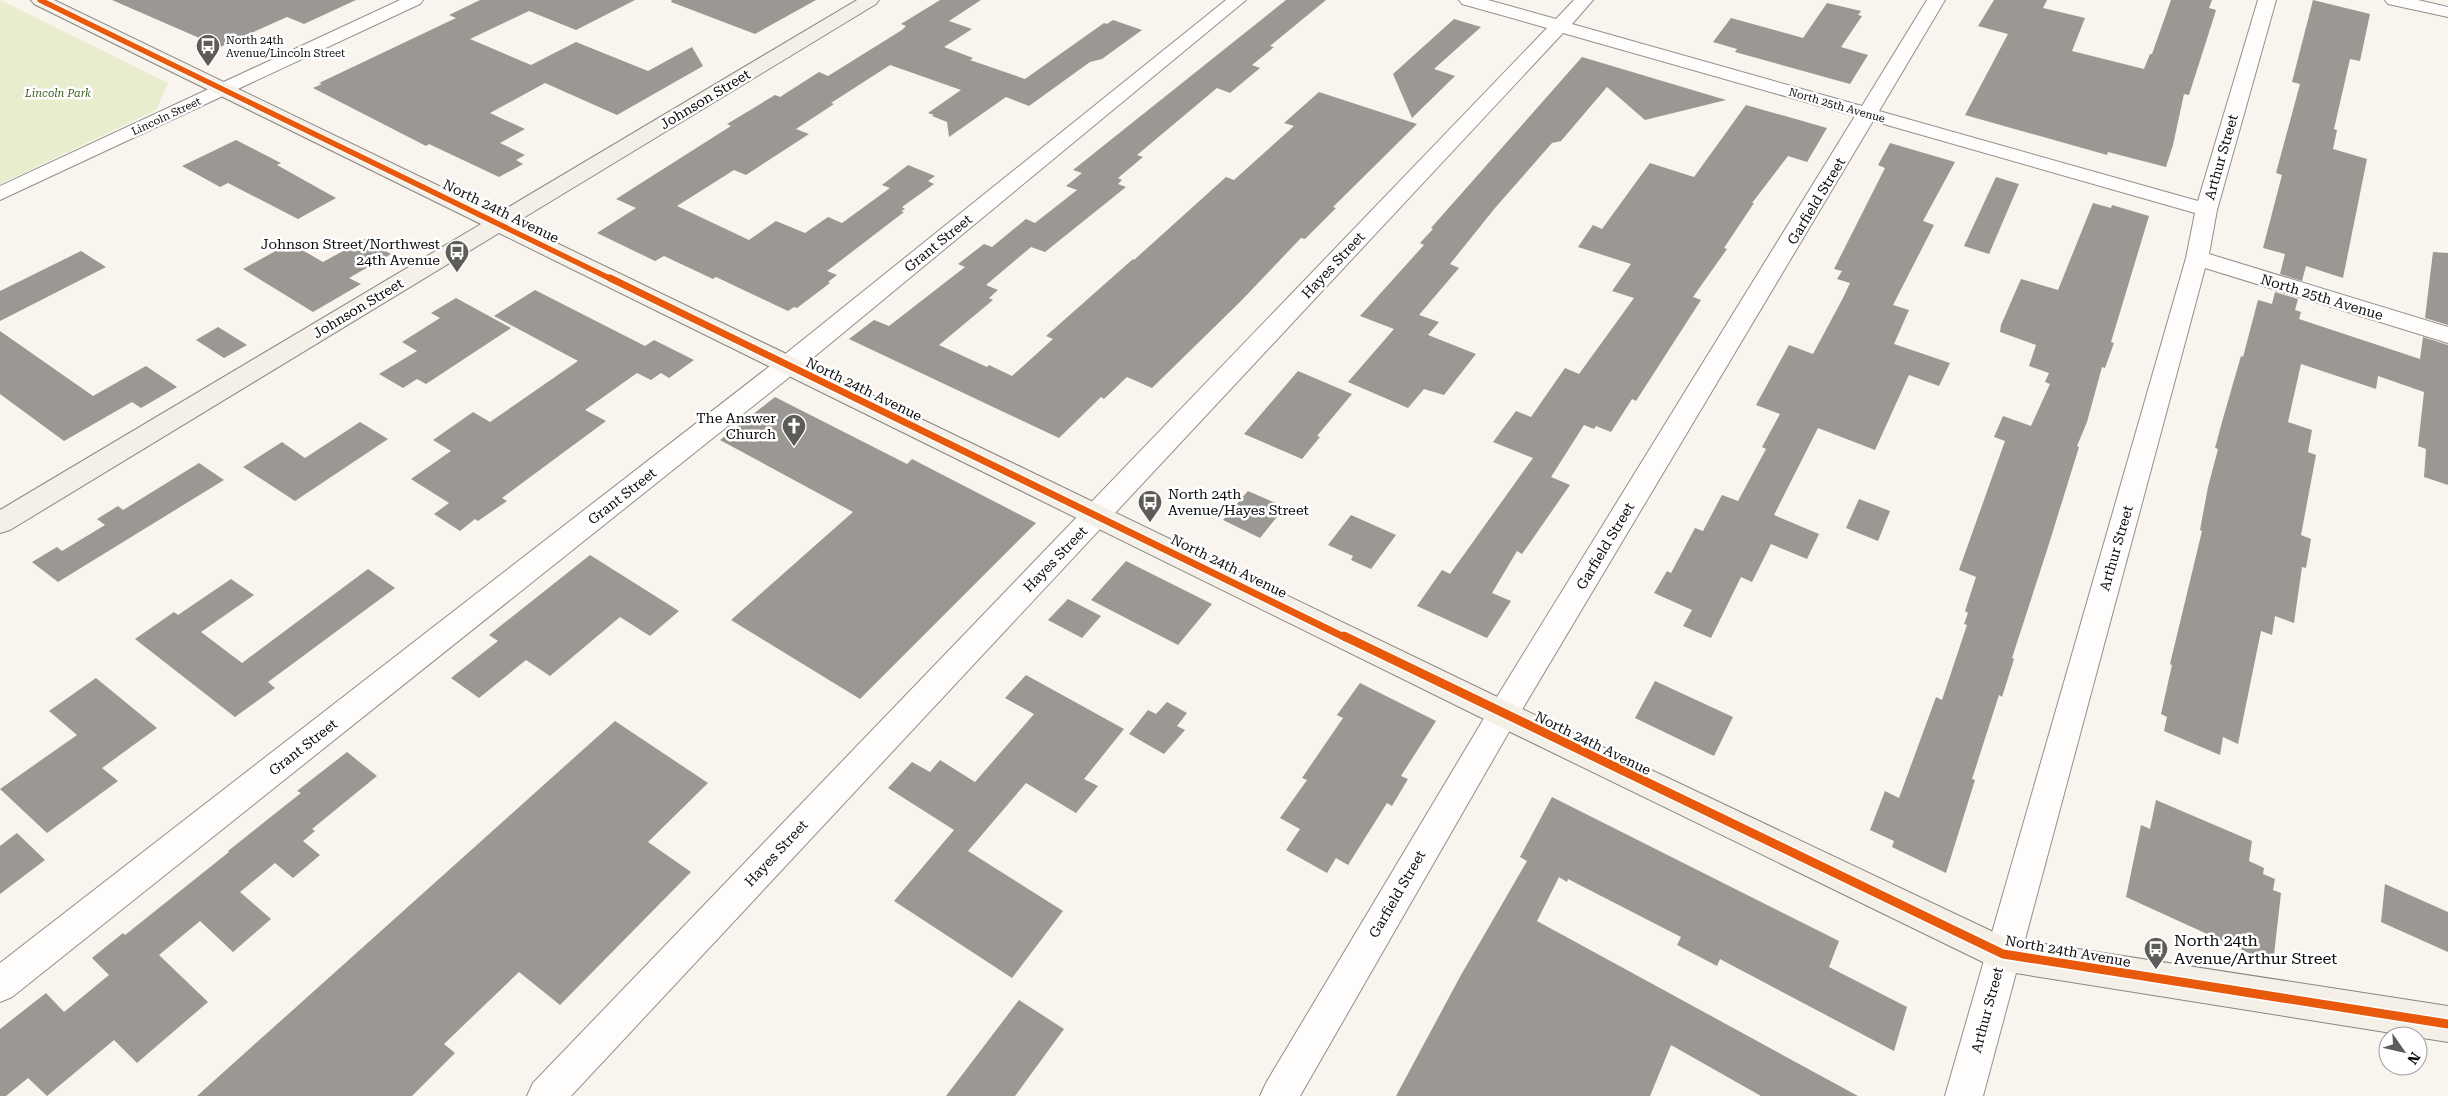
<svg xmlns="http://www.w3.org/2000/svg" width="2448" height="1096" viewBox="0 0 2448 1096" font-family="'Roboto Serif',serif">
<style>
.green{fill:#e7edcd}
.building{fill:#9b9793}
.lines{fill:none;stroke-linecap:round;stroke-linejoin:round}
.street-casing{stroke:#928f8c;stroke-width:2}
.secondary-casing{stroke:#888683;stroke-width:2}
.street{fill:#fefdfc;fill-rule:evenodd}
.secondary{fill:#f4f0e7;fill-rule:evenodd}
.cycleway-far2-casing{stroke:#fff;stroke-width:8}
.cycleway-far1-casing{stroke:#fff;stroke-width:10}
.cycleway-casing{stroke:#fff;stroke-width:12}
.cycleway-far2{stroke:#e8590c;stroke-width:5.5}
.cycleway-far1{stroke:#e8590c;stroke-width:7}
.cycleway{stroke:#e8590c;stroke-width:9}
.labels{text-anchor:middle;stroke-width:5;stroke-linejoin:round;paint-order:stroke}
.far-poi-label{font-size:11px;fill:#0a0a0a;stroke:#fff;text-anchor:start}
.far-park-label{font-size:11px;font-style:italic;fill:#395f1c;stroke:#fff}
.far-street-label{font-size:11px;fill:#0a0a0a;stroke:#fff}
.street-label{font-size:14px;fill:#0a0a0a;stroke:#fff}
.poi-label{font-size:14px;fill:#0a0a0a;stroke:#fff;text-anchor:end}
.near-poi-label{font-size:16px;fill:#0a0a0a;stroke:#fff;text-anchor:start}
</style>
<rect width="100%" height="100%" fill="#f9f4ed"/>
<!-- green -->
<polygon class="green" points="0,0 168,83 156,110 0,184"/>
<!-- building -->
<g class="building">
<polygon points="112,0 356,0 304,24 287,17 220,47"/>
<polygon points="480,0 635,0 576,30 529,11 470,39 531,65 576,42 648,71 692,47 703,66 617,115 545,83 490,113 525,129 500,143 525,155 516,160 523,164 499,177 429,144 426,146 313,88 322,84 319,83 456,18 449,15"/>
<polygon points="672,0 816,0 755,34 671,2"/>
<polygon points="940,0 981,0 949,21 972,29 944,47 973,58 970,60 1025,79 1104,23 1107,24 1113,20 1142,30 1102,59 1090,62 1029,106 1006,97 949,137 947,122 932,116 934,115 928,113 961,90 890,65 831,103 834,104 796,129 809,134 746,175 734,170 677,206 749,240 776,221 805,233 828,217 842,223 890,188 882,185 908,165 935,176 928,181 934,184 902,207 905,209 901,211 904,212 827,271 837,275 828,282 830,283 797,308 794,307 788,311 716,277 713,279 664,256 655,261 597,233 636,208 616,199 731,126 727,124 775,95 780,97 819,72 828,76 902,30 906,26 901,24"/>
<polygon points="1286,0 1326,0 1270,46 1274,47 1252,65 1260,68 1230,93 1217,88 1137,155 1143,157 1118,178 1122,180 1118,184 1126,187 1045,252 1031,247 986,285 998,290 989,298 993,300 939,345 987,367 989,365 1012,376 1053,339 1046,336 1133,259 1134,260 1226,177 1234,180 1294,126 1284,123 1319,92 1417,124 1333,207 1336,208 1305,239 1301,238 1240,302 1152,388 1127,377 1104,399 1101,397 1059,438 849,339 874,320 889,326 965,267 958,264 984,244 992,247 1026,219 1035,223 1077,190 1066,186 1082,173 1073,170"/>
<polygon points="1994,0 2047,0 2043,8 2085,18 2072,51 2144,69 2150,54 2152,54 2171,0 2212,0 2209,8 2216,10 2212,23 2189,95 2184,94 2173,145 2166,167 2108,152 2107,155 1965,115 2008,34 1978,26"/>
<polygon points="2313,0 2370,14 2360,61 2350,59 2334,129 2337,130 2333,149 2367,159 2343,278 2306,266 2302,281 2280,274 2285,254 2263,248 2282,175 2276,173 2300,84 2292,82"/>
<polygon points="1827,3 1861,11 1858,15 1862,16 1841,47 1868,55 1850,84 1735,52 1737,49 1713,42 1731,18 1803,38"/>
<polygon points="1454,19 1481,27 1434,69 1455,76 1412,118 1393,74"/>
<polygon points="1582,57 1726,100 1645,120 1607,87 1561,141 1552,143 1495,208 1450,264 1459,268 1419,315 1439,322 1428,335 1476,354 1444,395 1424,389 1408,408 1348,382 1394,329 1360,316 1424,245 1420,243 1433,229 1431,228"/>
<polygon points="1746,105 1827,128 1807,162 1788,156 1752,203 1754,203 1724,248 1727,249 1693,297 1701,300 1636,401 1632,399 1611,432 1596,426 1594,429 1584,425 1551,477 1570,485 1522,554 1517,551 1492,593 1511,601 1487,638 1417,606 1442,570 1450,574 1533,458 1493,442 1516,411 1531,417 1565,368 1579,374 1634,298 1612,291 1631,264 1578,247 1593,225 1602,229 1650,163 1694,177"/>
<polygon points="236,140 281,163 277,165 336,198 298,219 228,183 220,187 182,166"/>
<polygon points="1890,143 1955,162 1923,221 1934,225 1893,305 1909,310 1894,344 1950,363 1939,386 1909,375 1875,450 1818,428 1774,515 1819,534 1807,559 1771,544 1752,582 1741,577 1711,638 1683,626 1692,610 1654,593 1667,571 1671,573 1695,528 1703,531 1722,495 1738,501 1766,449 1762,447 1780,414 1756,405 1789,345 1813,354 1843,298 1850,283 1837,279 1842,271 1834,269 1885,168 1878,165"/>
<polygon points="1996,177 2019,184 1989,254 1964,246"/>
<polygon points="2093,203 2111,208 2112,205 2149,216 2111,342 2114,343 2105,368 2102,367 2087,422 2077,446 2079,447 2048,547 2012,658 2014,659 2002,697 1999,695 1972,779 1975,780 1946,873 1892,847 1894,841 1870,830 1885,791 1899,798 1936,697 1942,700 1967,625 1964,624 1968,613 1965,611 1976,577 1959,570 2005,441 1994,437 2003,416 2031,426 2050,384 2045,382 2049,373 2029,366 2036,345 2000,332 2001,325 2021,279 2058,290"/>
<polygon points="365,239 391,254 349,278 361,284 313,312 243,269 290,243 323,262"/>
<polygon points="81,251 106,267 0,321 0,291"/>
<polygon points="2433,252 2448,253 2448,325 2425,318"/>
<polygon points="535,290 645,346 654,340 694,360 669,378 661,373 651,380 637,373 585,410 606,421 502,498 507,501 478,521 475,519 460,531 434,514 449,503 411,479 451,451 433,440 473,412 490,422 578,361 494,316"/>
<polygon points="2275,292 2298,299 2295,310 2301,312 2299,319 2420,359 2423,337 2448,345 2448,485 2424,477 2426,449 2418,446 2424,392 2378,376 2376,389 2301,364 2288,422 2312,430 2308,452 2316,455 2301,535 2311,539 2306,568 2302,567 2294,623 2275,616 2272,635 2261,631 2238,744 2223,737 2220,755 2164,731 2167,717 2161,714 2172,665 2170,664 2202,531 2200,530 2208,487 2218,449 2215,448 2222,422 2241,356 2243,357 2258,300 2272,304"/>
<polygon points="456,298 511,328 426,384 417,379 403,388 379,374 417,351 402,342 440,318 431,313"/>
<polygon points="218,327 247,345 224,358 196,340"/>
<polygon points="0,331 93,396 146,366 177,387 141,408 132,402 64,441 0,394"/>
<polygon points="1298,371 1352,394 1317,436 1320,437 1302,459 1244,434"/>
<polygon points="775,397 907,464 912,459 1036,523 860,699 731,620 853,512 720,440"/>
<polygon points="360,422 388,439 295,501 243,467 282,442 305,458"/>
<polygon points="199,463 224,480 58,582 32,562 57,547 62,551 105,525 97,519 118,506 123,510"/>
<polygon points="1248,491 1285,507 1260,538 1223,520"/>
<polygon points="1859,499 1890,511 1878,541 1846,528"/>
<polygon points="1351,515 1396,535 1371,569 1351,560 1353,556 1328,545"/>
<polygon points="590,555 679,611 650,636 620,617 550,676 526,660 479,698 451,678 498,641 489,635"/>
<polygon points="1126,561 1212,604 1178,645 1091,600"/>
<polygon points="368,569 395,588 268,682 275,688 235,717 135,639 174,612 178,615 231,579 254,595 201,632 242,663"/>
<polygon points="1068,599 1101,616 1082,638 1048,620"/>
<polygon points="1026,675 1124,729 1084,779 1098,786 1076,813 1026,783 968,851 1063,911 1012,978 894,901 954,830 888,788 912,762 930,772 940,760 975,782 1034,714 1005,698"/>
<polygon points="96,678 157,728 102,768 118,781 47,833 0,789 77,735 49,711"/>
<polygon points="1655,681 1733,717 1714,756 1635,718"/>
<polygon points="1360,683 1436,721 1401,776 1408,779 1392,806 1387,803 1348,865 1336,858 1327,873 1286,850 1300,829 1280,818 1307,780 1302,778 1343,718 1337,715"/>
<polygon points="1167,702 1187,713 1177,726 1185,730 1164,754 1129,734 1148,710 1156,714"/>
<polygon points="615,721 708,783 648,842 691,872 560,1005 519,972 444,1044 455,1053 412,1096 197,1096"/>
<polygon points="347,752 377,776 312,829 315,831 303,841 320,855 293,878 275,863 240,892 271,919 233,952 200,921 159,955 208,1002 137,1063 114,1040 47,1096 28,1078 6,1096 0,1096 0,1029 46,993 64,1012 109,975 92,958 123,933 125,935 229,852 228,851 301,793 297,791"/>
<polygon points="1552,797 1839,941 1829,967 1907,1007 1894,1051 1720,959 1717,966 1677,945 1681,937 1568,879 1567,882 1559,877 1537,921 1858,1096 1761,1096 1671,1045 1650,1096 1396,1096 1461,975 1527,861 1520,857"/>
<polygon points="2156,800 2252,841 2249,861 2264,868 2263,874 2275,879 2273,890 2281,893 2273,964 2126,897 2141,825 2150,829"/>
<polygon points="17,833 45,860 0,894 0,846"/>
<polygon points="2385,884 2448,912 2448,952 2381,922"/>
<polygon points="1019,1000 1064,1029 1015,1096 946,1096"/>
</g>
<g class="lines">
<defs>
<g id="street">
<polygon points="400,0 423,0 420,4 0,200 0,186"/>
<polygon points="1226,0 1246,0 797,371 12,997 0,1002 0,963 779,359"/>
<polygon points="1459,0 1488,0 1556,19 1574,0 1593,0 1572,24 1862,106 1927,0 1945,0 1879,111 2198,201 2258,0 2276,0 2217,210 2209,254 2448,327 2448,343 2205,268 1983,1096 1945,1096 2186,258 2195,213 1873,121 1514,723 1300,1096 1260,1096 1266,1083 1492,705 1855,116 1563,33 571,1096 527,1096 533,1083 1547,28 1462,4"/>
<polygon points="2385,0 2418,0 2448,7 2448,17 2388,4"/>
</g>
<polygon id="secondary" points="31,0 54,0 497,214 857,0 879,0 876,4 515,223 1514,705 2006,938 2448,1006 2448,1042 2003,971 1991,966 1492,723 499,233 10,530 0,533 0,510 481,224 34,4"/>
</defs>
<!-- street casing -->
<use href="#street" class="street-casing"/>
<!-- secondary casing -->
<use href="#secondary" class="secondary-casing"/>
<!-- street -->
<use href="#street" class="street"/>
<!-- secondary -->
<use href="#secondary" class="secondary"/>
<defs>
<polyline id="cycleway-far2" points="40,0 613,280"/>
<polyline id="cycleway-far1" points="610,278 1346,638"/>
<polyline id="cycleway" points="1344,636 2003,954 2448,1024"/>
</defs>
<!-- cycleway-far2 casing -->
<use href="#cycleway-far2" class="cycleway-far2-casing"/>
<!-- cycleway-far1 casing -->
<use href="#cycleway-far1" class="cycleway-far1-casing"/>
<!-- cycleway casing -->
<use href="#cycleway" class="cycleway-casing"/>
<!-- cycleway-far2 -->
<use href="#cycleway-far2" class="cycleway-far2"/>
<!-- cycleway-far1 -->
<use href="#cycleway-far1" class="cycleway-far1"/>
<!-- cycleway -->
<use href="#cycleway" class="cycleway"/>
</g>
<!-- icons -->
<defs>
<symbol id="bus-pin" viewBox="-11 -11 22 30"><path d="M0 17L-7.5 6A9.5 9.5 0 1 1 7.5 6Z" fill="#5e5c59" stroke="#fff"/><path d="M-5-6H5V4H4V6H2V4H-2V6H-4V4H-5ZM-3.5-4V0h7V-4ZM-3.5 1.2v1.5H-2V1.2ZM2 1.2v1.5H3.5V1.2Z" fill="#fff"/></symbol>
<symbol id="church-pin" viewBox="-11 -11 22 30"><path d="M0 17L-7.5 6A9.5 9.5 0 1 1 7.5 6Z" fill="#5e5c59" stroke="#fff"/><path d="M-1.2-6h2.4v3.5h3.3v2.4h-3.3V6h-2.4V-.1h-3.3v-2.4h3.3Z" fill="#fff"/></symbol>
</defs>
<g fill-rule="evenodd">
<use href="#bus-pin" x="194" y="32" width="28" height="38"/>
<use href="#bus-pin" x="443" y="238" width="28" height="38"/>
<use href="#church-pin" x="780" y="412" width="28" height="38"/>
<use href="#bus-pin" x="1136" y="488" width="28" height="38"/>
<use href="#bus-pin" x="2142" y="935" width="28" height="38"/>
</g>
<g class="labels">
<!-- far-poi labels -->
<g class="far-poi-label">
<text x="226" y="44">North 24th<tspan x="226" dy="13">Avenue/Lincoln Street</tspan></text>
</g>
<!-- far-park labels -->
<g class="far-park-label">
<text x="58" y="97">Lincoln Park</text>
</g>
<!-- far-street labels -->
<g class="far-street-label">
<text transform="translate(1837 105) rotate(16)" y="4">North 25th Avenue</text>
<text transform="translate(166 116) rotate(-25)" y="4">Lincoln Street</text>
</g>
<!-- street labels -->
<g class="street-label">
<text transform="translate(705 99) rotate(-31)" y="5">Johnson Street</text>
<text transform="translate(2221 157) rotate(-74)" y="5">Arthur Street</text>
<text transform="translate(1816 201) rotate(-59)" y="5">Garfield Street</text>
<text transform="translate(501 211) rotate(26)" y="5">North 24th Avenue</text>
<text transform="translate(938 243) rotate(-39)" y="5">Grant Street</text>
<text transform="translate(1333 265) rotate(-47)" y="5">Hayes Street</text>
<text transform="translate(2322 297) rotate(17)" y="5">North 25th Avenue</text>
<text transform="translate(358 308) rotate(-31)" y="5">Johnson Street</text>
<text transform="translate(864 389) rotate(26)" y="5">North 24th Avenue</text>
<text transform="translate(622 496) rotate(-38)" y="5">Grant Street</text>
<text transform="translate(1605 546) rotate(-59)" y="5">Garfield Street</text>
<text transform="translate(2116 548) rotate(-74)" y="5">Arthur Street</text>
<text transform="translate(1055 559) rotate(-46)" y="5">Hayes Street</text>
<text transform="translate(1229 566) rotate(26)" y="5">North 24th Avenue</text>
<text transform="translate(1593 743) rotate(26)" y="5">North 24th Avenue</text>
<text transform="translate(303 747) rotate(-38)" y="5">Grant Street</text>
<text transform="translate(776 853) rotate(-47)" y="5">Hayes Street</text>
<text transform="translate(1397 894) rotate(-60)" y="5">Garfield Street</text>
<text transform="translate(2068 951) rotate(10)" y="5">North 24th Avenue</text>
<text transform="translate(1987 1010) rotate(-75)" y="5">Arthur Street</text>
</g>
<!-- poi labels -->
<g class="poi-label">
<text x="440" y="249">Johnson Street/Northwest<tspan x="440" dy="16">24th Avenue</tspan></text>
<text x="776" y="423">The Answer<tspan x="776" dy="16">Church</tspan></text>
<text x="1168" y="499" text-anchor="start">North 24th<tspan x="1168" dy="16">Avenue/Hayes Street</tspan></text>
</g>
<!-- near-poi labels -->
<g class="near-poi-label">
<text x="2174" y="946">North 24th<tspan x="2174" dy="18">Avenue/Arthur Street</tspan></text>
</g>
</g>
<!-- north arrow -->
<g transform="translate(2403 1051) rotate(124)"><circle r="24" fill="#ffffff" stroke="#9d9d9d"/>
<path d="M0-4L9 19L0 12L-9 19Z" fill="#5e5c59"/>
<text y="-8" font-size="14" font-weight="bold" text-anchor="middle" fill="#0a0a0a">N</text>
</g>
</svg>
